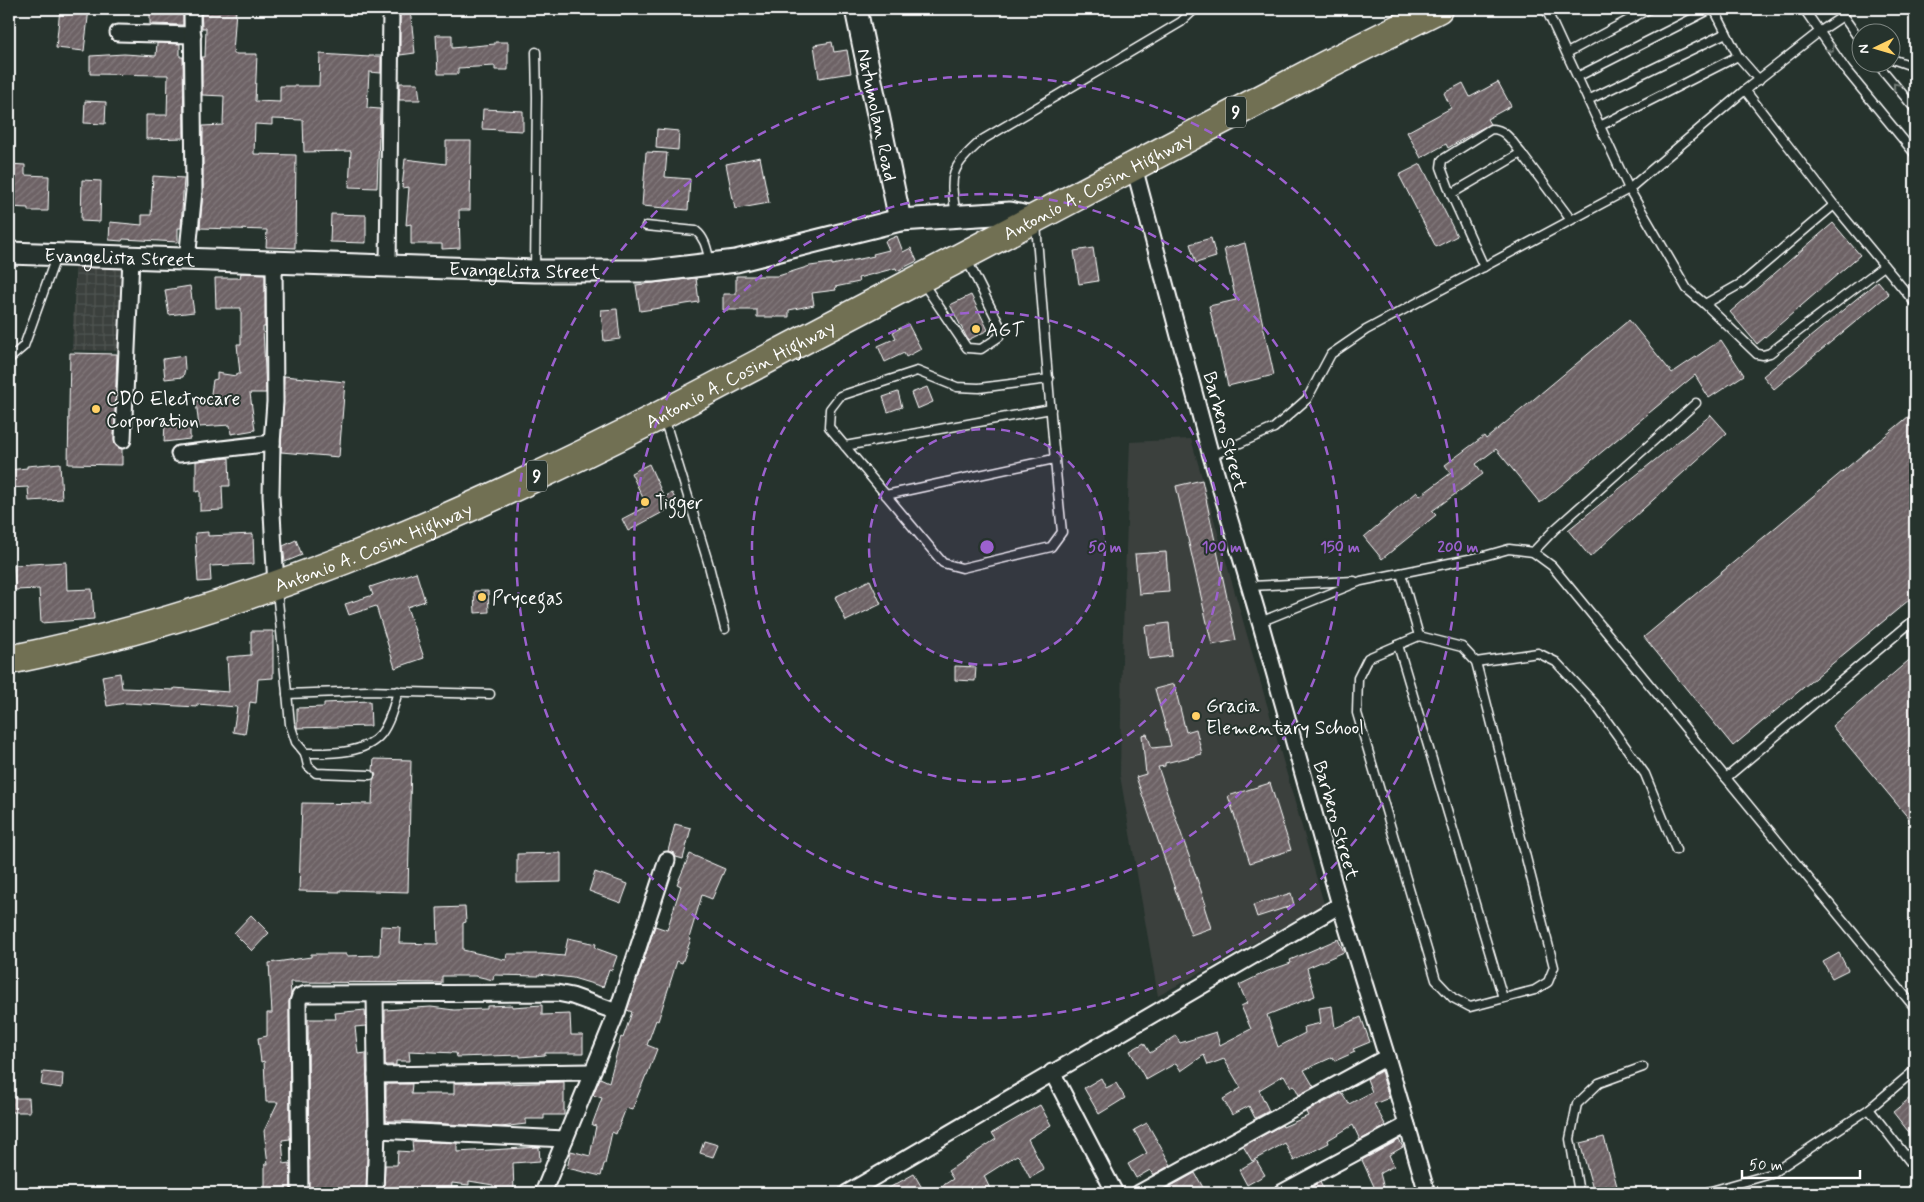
<svg xmlns="http://www.w3.org/2000/svg" width="1924" height="1202" viewBox="0 0 1924 1202" font-family="Mynerve,sans-serif">
<style>
.built{fill:#3b413e}
.industrial{fill:url(#industrial-grid)}
.building{fill:url(#building-hatch);stroke:#fff}
.lines{fill:none;stroke-linecap:round;stroke-linejoin:round}
.lane-casing{stroke:#fff;stroke-width:11}
.street-casing{stroke:#fff;stroke-width:19}
.secondary-casing{stroke:#fff;stroke-width:25}
.highway-casing{stroke:#fff;stroke-width:31}
.lane{stroke:#26332d;stroke-width:8}
.street{stroke:#26332d;stroke-width:15}
.secondary{stroke:#26332d;stroke-width:21}
.highway{stroke:#716f52;stroke-width:28}
.oneway{stroke:#727a76}
.ring{fill:none;stroke:#9c61cf;stroke-width:2.5;stroke-dasharray:9 6}
.poi-dot{fill:#ffd166;stroke:#26332d;stroke-width:2}
.labels{text-anchor:middle;stroke-width:4;stroke-linejoin:round;paint-order:stroke}
.shield{fill:#26332d;stroke:#bec2c0;stroke-width:1}
.shield-label{font-size:18px;font-weight:bold;fill:#fff}
.street-label{font-size:19px;fill:#fff;stroke:#26332d}
.poi-label{font-size:19px;fill:#fff;stroke:#26332d;text-anchor:start}
.centre{fill:#9c61cf;stroke:#26332d;stroke-width:2.5}
.ring-label{font-size:15px;text-anchor:middle;font-weight:bold;fill:#9c61cf;stroke:#26332d;stroke-width:4;stroke-linejoin:round;paint-order:stroke}
</style>
<defs>
<pattern id="industrial-grid" width="8" height="8" patternUnits="userSpaceOnUse" patternTransform="scale(1.25)"><rect width="8" height="8" fill="#3b413e"/><path d="M0 4h8M4 0v8" fill="none" stroke="#4f5451"/></pattern>
<pattern id="building-hatch" width="6" height="6" patternUnits="userSpaceOnUse" patternTransform="scale(1.25)"><rect width="6" height="6" fill="#6d6265"/><path d="M-1 1l2-2M0 6l6-6M5 7l2-2" fill="none" stroke="#837a7c"/></pattern>
</defs>
<rect width="100%" height="100%" fill="#26332d"/>
<filter id="ink" filterUnits="userSpaceOnUse"><feTurbulence type="fractalNoise" baseFrequency=".02" numOctaves="2"/><feDisplacementMap in="SourceGraphic" scale="10" xChannelSelector="R" yChannelSelector="G"/><feConvolveMatrix kernelMatrix="1 2 1 2 8 2 1 2 1" color-interpolation-filters="sRGB"/></filter>
<g filter="url(#ink)">
<!-- built -->
<polygon class="built" points="1191,439 1324,904 1158,996 1120,775 1122,658 1130,442"/>
<!-- industrial -->
<polygon class="industrial" points="76,258 129,260 126,351 72,350"/>
<!-- building -->
<g class="building">
<polygon points="60,9 89,9 84,51 56,48"/>
<polygon points="150,9 183,10 183,25 150,24"/>
<polygon points="201,9 236,9 233,54 257,54 255,101 280,102 280,86 319,86 320,54 369,57 369,56 381,56 381,73 369,72 367,108 380,109 377,188 349,187 351,151 304,152 303,120 272,119 272,125 255,124 254,154 296,155 295,248 266,247 267,230 200,228 203,191 203,126 223,125 224,96 202,95 202,57 205,57 206,28 202,28"/>
<polygon points="400,9 410,9 415,53 400,55"/>
<polygon points="436,35 452,35 452,48 495,44 495,42 508,42 508,70 495,70 495,66 458,68 458,74 438,74"/>
<polygon points="832,42 834,52 847,50 851,73 819,78 814,45"/>
<polygon points="157,43 180,44 180,57 183,57 184,138 146,139 146,115 167,115 168,75 90,74 90,56 124,54 156,56"/>
<polygon points="1498,82 1511,106 1487,119 1490,124 1473,133 1448,148 1446,144 1421,158 1407,132 1451,108 1444,93 1463,83 1470,97"/>
<polygon points="400,83 418,83 420,100 399,100"/>
<polygon points="85,101 106,102 105,124 84,123"/>
<polygon points="483,109 523,111 523,131 482,129"/>
<polygon points="657,129 679,131 678,150 656,148"/>
<polygon points="446,141 471,141 470,210 459,210 460,248 442,249 442,244 411,244 411,224 406,225 409,187 402,188 405,159 446,164"/>
<polygon points="646,152 667,153 665,177 690,179 688,210 642,206"/>
<polygon points="760,157 769,203 735,209 726,164"/>
<polygon points="9,164 25,165 25,175 49,176 48,211 28,211 28,208 9,207"/>
<polygon points="1421,164 1457,236 1436,247 1399,175"/>
<polygon points="153,176 184,178 181,228 178,228 178,242 123,239 122,241 109,240 110,222 142,225 142,215 151,215"/>
<polygon points="82,180 101,181 100,222 81,221"/>
<polygon points="331,214 366,215 366,243 330,242"/>
<polygon points="1833,223 1860,255 1757,344 1730,312"/>
<polygon points="897,236 903,252 911,248 917,261 897,271 896,268 858,278 859,282 835,287 836,290 812,293 814,305 789,310 789,317 757,317 757,310 723,310 723,294 736,294 736,276 778,276 810,266 832,263 832,265 874,256 873,254 889,250 885,241"/>
<polygon points="1211,238 1216,257 1196,263 1190,244"/>
<polygon points="1245,243 1274,375 1228,386 1209,306 1236,300 1224,249"/>
<polygon points="1093,248 1098,281 1079,284 1074,251"/>
<polygon points="241,273 265,274 265,327 263,327 266,393 250,393 255,430 231,434 230,425 199,427 196,401 210,400 213,380 217,379 217,373 236,376 236,374 240,374 237,344 241,344 241,308 216,308 215,278 240,278"/>
<polygon points="696,278 699,302 640,311 636,285"/>
<polygon points="1878,281 1889,294 1774,389 1763,376"/>
<polygon points="190,286 194,312 169,315 165,290"/>
<polygon points="971,295 988,330 968,340 950,305"/>
<polygon points="617,309 620,339 604,341 601,310"/>
<polygon points="1629,320 1672,373 1721,340 1744,375 1709,398 1695,375 1540,503 1496,449 1476,464 1483,474 1432,511 1436,515 1382,559 1364,537 1417,492 1420,496 1451,473 1445,465 1484,436 1486,439"/>
<polygon points="908,324 921,349 906,357 904,353 885,362 878,346 896,338 893,332"/>
<polygon points="70,353 117,354 114,440 115,445 122,449 122,465 68,464"/>
<polygon points="184,356 185,369 183,377 165,379 163,359"/>
<polygon points="284,376 345,382 339,457 281,452"/>
<polygon points="927,387 933,402 917,409 911,393"/>
<polygon points="898,392 902,407 888,412 883,397"/>
<polygon points="1915,411 1915,595 1733,746 1644,637"/>
<polygon points="1711,415 1727,433 1590,557 1568,530"/>
<polygon points="165,423 190,424 190,439 164,442"/>
<polygon points="229,458 230,486 222,486 223,510 200,511 200,491 196,492 196,461"/>
<polygon points="60,463 62,499 29,501 28,487 9,488 9,470 27,468 27,466"/>
<polygon points="649,464 664,497 672,493 678,504 628,531 622,519 647,506 631,473"/>
<polygon points="1202,480 1236,640 1212,645 1176,486"/>
<polygon points="208,532 208,536 253,534 254,564 210,566 211,581 198,582 195,533"/>
<polygon points="296,540 302,555 285,562 283,546"/>
<polygon points="1166,552 1169,592 1139,594 1135,554"/>
<polygon points="66,562 67,590 92,589 94,619 41,623 39,589 15,590 14,565"/>
<polygon points="416,572 425,601 407,607 424,658 395,668 376,606 349,615 345,604 373,595 370,587"/>
<polygon points="870,580 881,604 846,621 835,597"/>
<polygon points="474,591 488,591 489,612 475,613"/>
<polygon points="1169,623 1172,656 1149,659 1145,626"/>
<polygon points="251,631 273,631 273,678 258,679 256,703 250,702 245,734 233,732 237,707 197,704 197,707 126,703 107,706 102,676 120,673 122,688 174,690 174,688 229,692 227,657 251,655"/>
<polygon points="1915,655 1915,826 1832,726"/>
<polygon points="955,666 976,667 975,681 955,680"/>
<polygon points="1174,684 1186,732 1196,729 1202,754 1165,763 1165,766 1158,767 1206,905 1204,906 1211,928 1191,935 1136,777 1146,774 1142,735 1147,734 1152,748 1171,746 1155,689"/>
<polygon points="370,701 371,726 297,728 297,708 324,707 324,703"/>
<polygon points="374,759 411,760 408,892 340,890 340,892 299,891 302,803 372,804 373,780 376,775 373,770"/>
<polygon points="1270,783 1291,850 1250,863 1228,796"/>
<polygon points="675,824 691,828 683,859 676,857 674,853 668,851"/>
<polygon points="561,853 561,882 517,883 517,854"/>
<polygon points="690,854 725,869 712,899 702,895 689,938 691,939 682,963 677,961 658,1021 656,1020 647,1045 657,1049 647,1075 646,1075 632,1110 626,1108 616,1134 612,1132 605,1164 604,1164 601,1176 567,1168 571,1151 590,1156 596,1126 592,1125 602,1098 593,1095 600,1078 609,1082 621,1037 623,1038 632,1012 627,1010 655,926 667,930 681,886 677,884"/>
<polygon points="595,872 628,884 621,903 589,891"/>
<polygon points="1291,893 1294,905 1257,917 1253,905"/>
<polygon points="465,907 466,922 463,923 463,950 506,960 507,954 543,954 564,956 568,938 596,944 595,948 617,956 612,970 609,969 603,987 573,978 539,974 539,976 494,975 493,980 476,976 442,976 442,983 290,982 291,994 289,1002 290,1139 282,1140 284,1164 290,1163 291,1193 265,1193 265,1164 268,1164 264,1131 278,1102 266,1102 264,1061 261,1062 258,1038 267,1036 267,1013 272,1013 269,963 311,957 311,954 346,954 346,956 380,955 381,926 400,927 399,943 438,944 437,908"/>
<polygon points="251,915 269,933 252,951 234,933"/>
<polygon points="1338,939 1344,952 1307,968 1315,996 1267,1015 1278,1047 1305,1033 1304,1027 1321,1023 1319,1008 1332,1006 1335,1028 1361,1017 1370,1042 1353,1049 1355,1052 1335,1061 1333,1057 1304,1070 1314,1087 1299,1095 1294,1085 1291,1087 1284,1075 1259,1090 1269,1111 1255,1118 1249,1106 1232,1115 1223,1099 1241,1088 1224,1059 1208,1065 1204,1055 1181,1071 1176,1063 1146,1080 1130,1051 1144,1043 1150,1053 1176,1036 1180,1043 1216,1032 1220,1045 1251,1029 1241,1006 1247,1003 1239,985 1268,971 1291,963 1290,960"/>
<polygon points="1839,953 1848,970 1832,978 1823,962"/>
<polygon points="512,1005 512,1007 542,1005 542,1015 570,1014 571,1035 583,1035 583,1053 545,1053 545,1055 520,1057 520,1055 457,1057 456,1053 409,1051 410,1061 396,1061 396,1065 385,1065 385,1010 431,1007 454,1010 487,1009 487,1006"/>
<polygon points="365,1010 366,1026 355,1027 358,1054 366,1053 368,1130 366,1193 309,1193 308,1019 336,1019 335,1013"/>
<polygon points="1381,1071 1389,1098 1374,1104 1386,1126 1360,1140 1353,1125 1328,1140 1329,1143 1294,1161 1285,1143 1252,1161 1243,1146 1282,1125 1283,1127 1308,1116 1306,1112 1342,1093 1349,1104 1372,1092 1367,1079"/>
<polygon points="43,1072 63,1074 62,1088 41,1085"/>
<polygon points="1101,1078 1106,1088 1116,1083 1125,1098 1099,1114 1084,1088"/>
<polygon points="564,1082 564,1115 544,1115 544,1119 526,1119 526,1124 501,1127 412,1122 412,1121 386,1121 386,1084 412,1084 411,1094 454,1094 454,1083 504,1083 504,1084"/>
<polygon points="1915,1094 1915,1140 1893,1112"/>
<polygon points="9,1098 29,1098 30,1112 9,1112"/>
<polygon points="1040,1105 1051,1125 1028,1139 1044,1170 1030,1178 1020,1158 1017,1155 984,1176 992,1193 931,1193 953,1179 948,1171 996,1139 992,1133"/>
<polygon points="1147,1123 1171,1165 1153,1175 1150,1170 1136,1178 1128,1164 1147,1153 1134,1130"/>
<polygon points="1604,1137 1618,1190 1607,1193 1594,1193 1580,1143"/>
<polygon points="1399,1140 1403,1147 1389,1155 1394,1166 1380,1173 1385,1193 1377,1193 1362,1160"/>
<polygon points="412,1141 457,1143 457,1152 539,1147 540,1161 513,1163 514,1191 493,1191 493,1185 469,1181 469,1185 452,1183 451,1192 394,1190 394,1193 384,1193 385,1165 397,1165 398,1151 413,1152"/>
<polygon points="704,1141 718,1145 713,1157 700,1153"/>
<polygon points="1256,1160 1265,1175 1247,1185 1239,1170"/>
<polygon points="1195,1173 1206,1193 1163,1193 1162,1191"/>
<polygon points="914,1174 925,1193 880,1193"/>
<polygon points="1320,1182 1325,1193 1310,1193 1308,1189"/>
</g>
<g class="lines">
<defs>
<g id="lane">
<polyline points="1546,9 1629,189 1687,289 1705,304 1742,283 1834,205"/>
<polyline points="1804,9 1846,70 1915,154"/>
<polyline points="1838,9 1862,43"/>
<polyline points="1567,53 1649,9"/>
<polyline points="1738,56 1759,80"/>
<polyline points="1892,59 1915,67"/>
<polyline points="1876,62 1915,109"/>
<polyline points="1577,77 1711,9"/>
<polyline points="1745,90 1834,205 1915,303"/>
<polyline points="1588,100 1726,33"/>
<polyline points="1600,126 1738,56 1714,9"/>
<path d="M1451,194l-10,-27 1,-7 49,-31c14,-1 22,14 30,24"/>
<path d="M956,215c-7,-42 -6,-46 26,-75l199,-118 14,-13"/>
<path d="M1036,224c8,103 15,205 26,308l-11,15 -89,21 -19,-5 -114,-136 1,-18 10,-13 77,-25 40,16 22,1 70,-9"/>
<path d="M646,226l50,5c10,8 11,20 14,31"/>
<polyline points="1484,267 1451,194 1521,153 1571,220"/>
<polyline points="535,269 537,97 536,52"/>
<polyline points="923,283 967,348 981,349 999,337 1000,326 966,258"/>
<polyline points="1705,304 1757,354 1763,355 1770,353 1884,266"/>
<polyline points="9,359 24,346 56,257"/>
<polyline points="664,418 708,562 725,629"/>
<polyline points="845,446 1051,409"/>
<polyline points="1211,456 1274,428 1307,399 1331,354 1366,330 1629,189 1745,90 1819,32 1843,16"/>
<polyline points="886,495 1054,459"/>
<polyline points="1533,552 1554,530 1696,403"/>
<polyline points="1401,573 1419,636"/>
<polyline points="1250,586 1354,581"/>
<path d="M277,590l13,134 6,18 9,11c24,0 59,2 76,-19 9,-12 13,-29 17,-43"/>
<polyline points="1260,622 1361,581 1484,556 1509,549 1533,552 1552,566 1915,1008"/>
<polygon points="1419,636 1462,647 1476,662 1554,967 1548,982 1535,990 1470,1007 1453,998 1436,980 1357,713 1358,678 1368,658"/>
<polyline points="1398,645 1503,998"/>
<polyline points="1476,662 1538,653 1556,662 1594,703 1645,774 1676,850"/>
<polyline points="287,694 367,691 490,694"/>
<polyline points="305,753 308,766 316,773 370,775"/>
<polyline points="1726,778 1915,619"/>
<polyline points="1869,1109 1915,1168"/>
<polyline points="1579,1193 1570,1139 1577,1104 1599,1083 1643,1067"/>
<polyline points="1704,1193 1771,1174 1869,1109 1915,1070"/>
</g>
<g id="street">
<polyline points="118,33 193,35"/>
<polyline points="1134,167 1211,456 1260,622 1340,905 1387,1057 1427,1193"/>
<polyline points="187,260 194,191 192,9"/>
<polyline points="274,262 275,402 272,443 271,495 276,586"/>
<polyline points="388,266 391,9"/>
<polyline points="123,440 131,258"/>
<polyline points="179,454 272,443"/>
<polyline points="1052,1072 1115,1193"/>
<polyline points="376,1075 591,1072"/>
<polyline points="377,1130 565,1139"/>
<polyline points="300,1193 298,1002 300,996 306,994 557,993 572,996 617,1012"/>
<polyline points="375,1193 377,1130 375,995"/>
<polyline points="543,1193 617,1012 667,860"/>
<polyline points="847,1193 1340,905"/>
<polyline points="1139,1193 1387,1057"/>
<polyline points="1281,1193 1407,1125"/>
</g>
<g id="secondary">
<path id="s1" d="M856,9l44,211"/>
<path id="s2" d="M9,253l526,18h117l84,-10 164,-41 110,-7 25,6"/>
</g>
<g id="highway">
<path id="s3" d="M9,660c230,-46 446,-139 654,-246l663,-349 112,-56"/>
</g>
</defs>
<!-- lane casing -->
<use href="#lane" class="lane-casing"/>
<!-- street casing -->
<use href="#street" class="street-casing"/>
<!-- secondary casing -->
<use href="#secondary" class="secondary-casing"/>
<!-- highway casing -->
<use href="#highway" class="highway-casing"/>
<!-- lane -->
<use href="#lane" class="lane"/>
<!-- street -->
<use href="#street" class="street"/>
<!-- secondary -->
<use href="#secondary" class="secondary"/>
<!-- highway -->
<use href="#highway" class="highway"/>
</g>
<!-- one-way arrows -->
<defs><path id="oneway-chevron" d="M-2-3.5L2.5 0L-2 3.5" fill="none" stroke-width="1.6" stroke-linecap="round" stroke-linejoin="round" transform="scale(1.25)"/></defs>
<g class="oneway">
<use href="#oneway-chevron" transform="translate(1831 49) rotate(54)"/>
<use href="#oneway-chevron" transform="translate(1896 86) rotate(-130)"/>
</g>
</g>
<!-- distance rings -->
<circle cx="987" cy="547" r="118" fill="#9c61cf" fill-opacity=".12"/>
<g class="ring">
<circle cx="987" cy="547" r="118"/>
<circle cx="987" cy="547" r="235"/>
<circle cx="987" cy="547" r="353"/>
<circle cx="987" cy="547" r="471"/>
</g>
<!-- markers -->
<g class="poi-dot">
<circle cx="976" cy="329" r="5"/>
<circle cx="96" cy="409" r="5"/>
<circle cx="645" cy="502" r="5"/>
<circle cx="482" cy="597" r="5"/>
<circle cx="1196" cy="716" r="5"/>
</g>
<g class="labels">
<!-- shield labels -->
<g class="shield">
<rect x="1226" y="96.5" width="20" height="31" rx="4"/>
<rect x="527" y="460.5" width="20" height="31" rx="4"/>
</g>
<g class="shield-label">
<text x="1236" y="118">9</text>
<text x="537" y="482">9</text>
</g>
<!-- street labels -->
<g class="street-label">
<text dy="7" stroke="none"><textPath href="#s1" startOffset="108">Natumolan Road</textPath></text>
<text dy="7" stroke="none"><textPath href="#s3" startOffset="1192">Antonio A. Cosin Highway</textPath></text>
<text dy="7" stroke="none"><textPath href="#s2" startOffset="111">Evangelista Street</textPath></text>
<text dy="7" stroke="none"><textPath href="#s2" startOffset="516">Evangelista Street</textPath></text>
<text dy="7" stroke="none"><textPath href="#s3" startOffset="788">Antonio A. Cosin Highway</textPath></text>
<text transform="translate(1226 431) rotate(75)" y="7">Barbero Street</text>
<text dy="7" stroke="none"><textPath href="#s3" startOffset="382">Antonio A. Cosin Highway</textPath></text>
<text transform="translate(1337 820) rotate(74)" y="7">Barbero Street</text>
</g>
<!-- poi labels -->
<g class="poi-label">
<text x="986" y="336">AGT</text>
<text x="106" y="405">CDO Electrocare<tspan x="106" dy="22">Corporation</tspan></text>
<text x="655" y="509">Tigger</text>
<text x="492" y="604">Prycegas</text>
<text x="1206" y="712">Gracia<tspan x="1206" dy="22">Elementary School</tspan></text>
</g>
</g>
<circle cx="987" cy="547" r="8" class="centre"/>
<g class="ring-label">
<text x="1105" y="552">50 m</text>
<text x="1222" y="552">100 m</text>
<text x="1340" y="552">150 m</text>
<text x="1458" y="552">200 m</text>
</g>
<!-- margin -->
<rect width="1924" height="1202" fill="none" stroke="#26332d" stroke-width="30"/>
<rect x="15" y="15" width="1894" height="1172" fill="none" stroke="#fff" stroke-width="2" filter="url(#ink)"/>
<!-- north arrow -->
<g transform="translate(1876 48) rotate(265)"><circle r="24" fill="#26332d" stroke="#7d8581"/>
<path d="M0-4L9 19L0 12L-9 19Z" fill="#ffd166"/>
<text y="-8" font-size="14" font-weight="bold" text-anchor="middle" fill="#ffffff">N</text>
</g>
<!-- scale -->
<path d="M1742 1170v8h118v-8" fill="none" stroke="#ffffff" stroke-width="2.5"/>
<text x="1749" y="1170" font-size="15" fill="#ffffff" stroke="#26332d" stroke-width="4" paint-order="stroke">50 m</text>
</svg>
